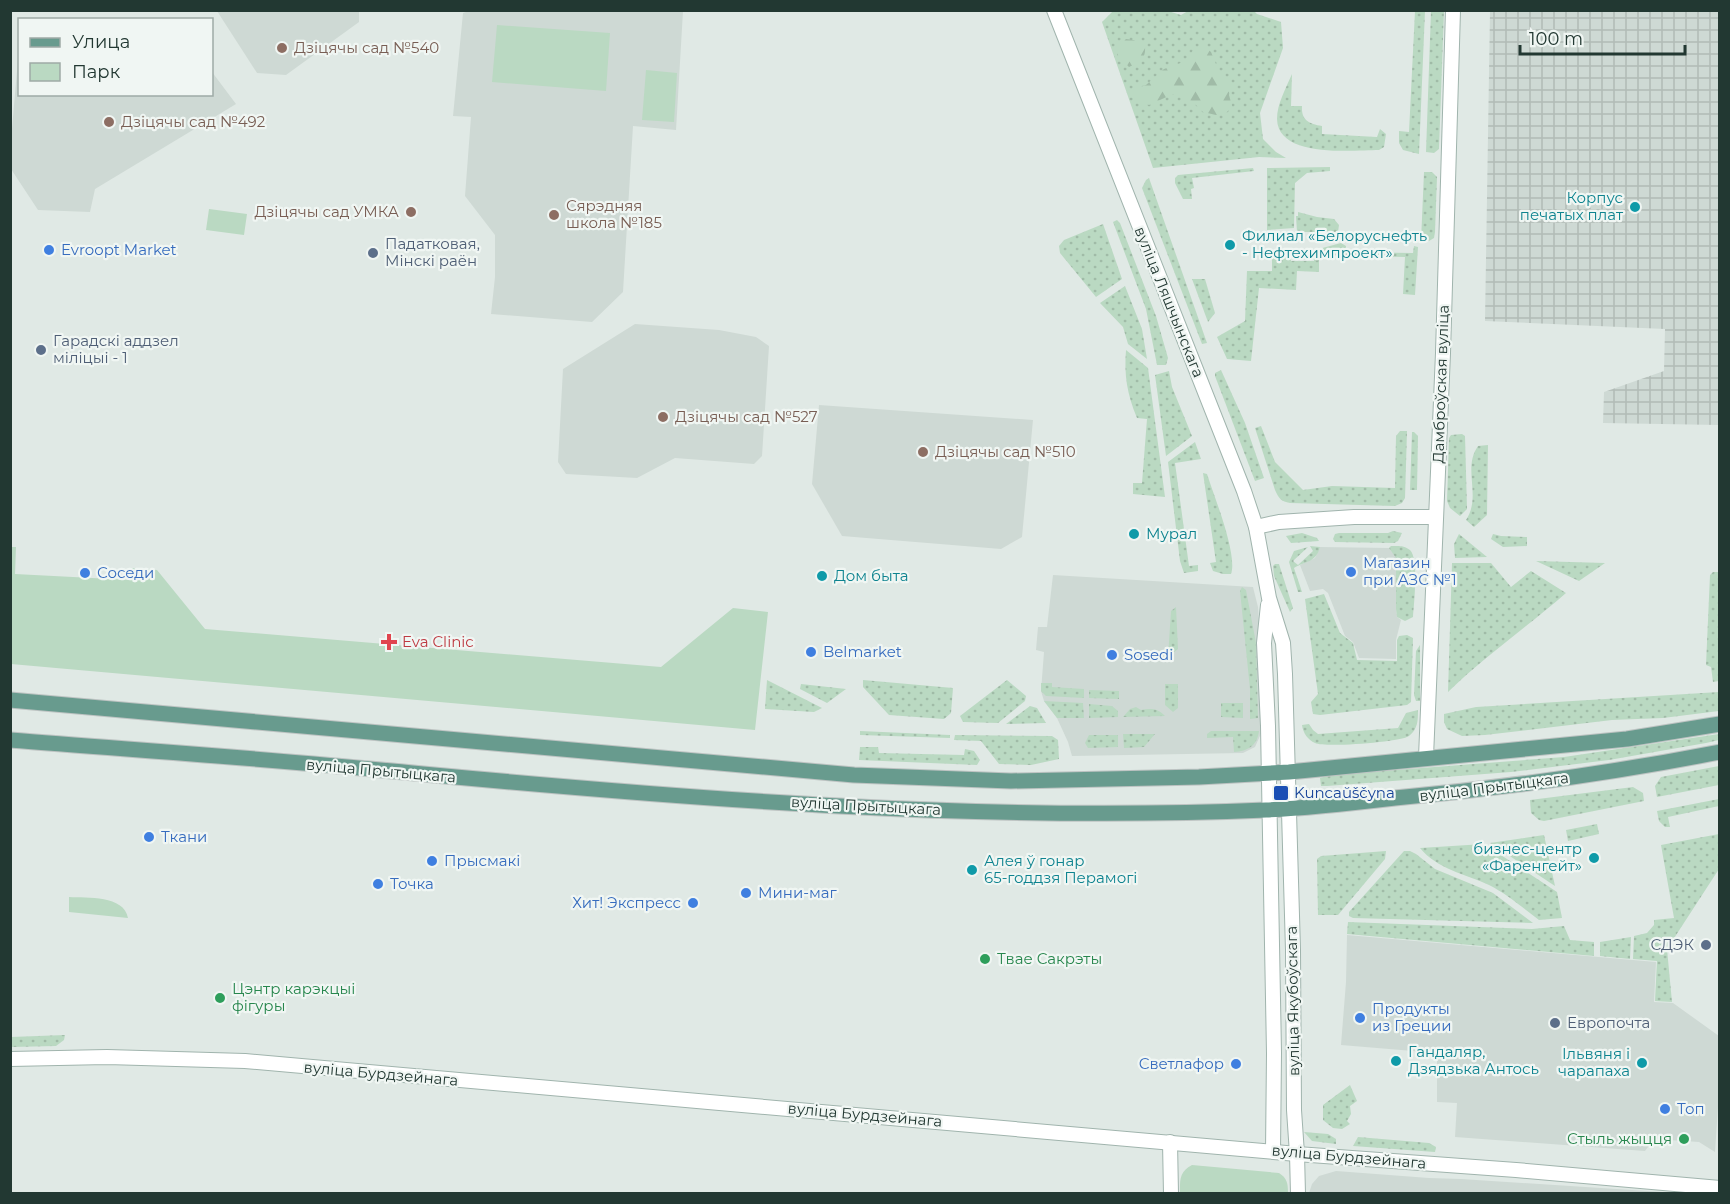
<svg xmlns="http://www.w3.org/2000/svg" width="1730" height="1204" viewBox="0 0 1730 1204" font-family="Montserrat,sans-serif">
<style>
.built{fill:#ced9d4}
.industrial{fill:url(#industrial-grid)}
.grass{fill:url(#grass-dots)}
.forest{fill:url(#forest-firs)}
.green{fill:#bad9c2}
.lines{fill:none;stroke-linecap:round;stroke-linejoin:round}
.secondary-casing{stroke:#a0b4ad;stroke-width:16}
.primary-casing{stroke:#bdc3c2;stroke-width:17}
.secondary{stroke:#fff;stroke-width:14}
.primary{stroke:#689b8e;stroke-width:15}
.education-dot{fill:#8d6e63;stroke:#f0f6f3;stroke-width:2}
.culture-dot{fill:#0f9aa8;stroke:#f0f6f3;stroke-width:2}
.shop-dot{fill:#3f7fe0;stroke:#f0f6f3;stroke-width:2}
.service-dot{fill:#5c6f8a;stroke:#f0f6f3;stroke-width:2}
.health-dot{fill:#e0444e;stroke:#f0f6f3;stroke-width:2}
.transit-dot{fill:#1a4fb4;stroke:#f0f6f3;stroke-width:2}
.leisure-dot{fill:#2e9e5b;stroke:#f0f6f3;stroke-width:2}
.labels{text-anchor:middle;stroke-width:4.5;stroke-linejoin:round;paint-order:stroke}
.education-label{font-size:15px;fill:#785e54;stroke:#f0f6f3;text-anchor:start}
.culture-label{font-size:15px;fill:#0d838f;stroke:#f0f6f3;text-anchor:start}
.service-label{font-size:15px;fill:#4e5e75;stroke:#f0f6f3;text-anchor:start}
.shop-label{font-size:15px;fill:#366cbe;stroke:#f0f6f3;text-anchor:start}
.street-label{font-size:15px;fill:#223832;stroke:#f0f6f3}
.health-label{font-size:15px;fill:#be3a42;stroke:#f0f6f3;text-anchor:start}
.transit-label{font-size:15px;fill:#164399;stroke:#f0f6f3;text-anchor:start}
.leisure-label{font-size:15px;fill:#27864d;stroke:#f0f6f3;text-anchor:start}
</style>
<defs>
<pattern id="industrial-grid" width="8" height="8" patternUnits="userSpaceOnUse" patternTransform="scale(1.5)"><rect width="8" height="8" fill="#ced9d4"/><path d="M0 4h8M4 0v8" fill="none" stroke="#b1bbb6"/></pattern>
<pattern id="grass-dots" width="8" height="8" patternUnits="userSpaceOnUse" patternTransform="scale(1.5)"><rect width="8" height="8" fill="#bad9c2"/><path d="M2 2h.1M6 6h.1" fill="none" stroke="#a0bba7" stroke-width="1.8" stroke-linecap="round"/></pattern>
<pattern id="forest-firs" width="22" height="20" patternUnits="userSpaceOnUse" patternTransform="scale(1.5)"><rect width="22" height="20" fill="#bad9c2"/><path d="M5 1l3.5 6h-7zM16 11l3.5 6h-7z" fill="#a0bba7"/></pattern>
</defs>
<rect width="100%" height="100%" fill="#e0e9e5"/>
<!-- built -->
<g class="built">
<polygon points="472,10 683,11 676,130 633,126 623,292 592,322 491,314 495,277 495,235 465,196 471,117 453,116 463,13"/>
<polygon points="217,11 359,11 359,22 286,75 257,73"/>
<polygon points="19,48 20,94 212,94 212,72 236,104 95,189 90,212 38,210 11,169 11,140"/>
<polygon points="635,324 719,330 756,337 769,346 762,456 754,464 675,458 637,478 566,474 558,462 563,369"/>
<polygon points="819,405 1033,420 1022,537 1001,549 842,536 812,484"/>
<polygon points="1320,547 1389,548 1396,557 1396,609 1397,617 1401,620 1396,640 1396,659 1359,658 1353,642 1345,636 1328,593 1323,589 1310,591 1300,565 1315,558"/>
<polygon points="1053,575 1253,587 1258,607 1262,669 1263,729 1255,747 1243,753 1072,756 1068,742 1057,718 1044,701 1041,691 1044,652 1036,650 1038,627 1047,627"/>
<polygon points="1347,935 1656,962 1654,1002 1673,1003 1719,1036 1719,1092 1715,1152 1699,1142 1654,1139 1645,1151 1455,1137 1457,1103 1437,1102 1437,1053 1341,1045 1346,982"/>
<polygon points="1336,1171 1429,1178 1461,1179 1678,1193 1309,1193 1312,1184 1319,1176"/>
</g>
<!-- industrial -->
<polygon class="industrial" points="1490,11 1719,11 1719,425 1603,423 1604,392 1664,371 1665,329 1485,321"/>
<!-- grass -->
<g class="grass">
<polygon points="1114,10 1168,11 1181,15 1188,11 1254,11 1257,14 1281,22 1283,48 1260,113 1263,139 1276,152 1286,158 1259,157 1153,168 1102,22"/>
<polygon points="1415,11 1425,11 1419,154 1403,150 1399,143 1399,131 1409,132"/>
<polygon points="1431,11 1444,11 1439,149 1434,153 1426,152"/>
<path d="M1292,74l-1,32h11c-1,14 7,18 20,20v8l55,3 3,-8 6,5 -2,13 -5,3c-25,0 -101,9 -102,-31 0,-15 9,-31 15,-45z"/>
<polygon points="1330,167 1330,171 1307,173 1295,183 1294,228 1267,230 1267,168"/>
<polygon points="1253,168 1254,171 1192,178 1194,188 1191,189 1192,199 1183,199 1175,183 1175,178 1178,175"/>
<polygon points="1424,172 1432,172 1437,177 1435,232 1434,238 1429,241 1421,241"/>
<polygon points="1149,178 1207,343 1202,344 1142,188 1146,180"/>
<polygon points="1298,212 1317,217 1334,219 1339,225 1338,232 1297,232 1296,216 1298,216"/>
<polygon points="1117,220 1120,223 1156,316 1168,358 1166,365 1157,365 1146,309 1113,222"/>
<polygon points="1103,224 1122,279 1096,297 1060,253 1059,246 1064,240"/>
<polygon points="1341,243 1346,246 1346,252 1413,253 1414,246 1418,247 1415,295 1403,294 1405,257 1319,255 1319,272 1297,271 1296,290 1259,288 1251,361 1227,359 1217,337 1245,321 1247,271 1272,271 1272,257 1291,257 1291,261 1314,261 1315,250"/>
<polygon points="1192,279 1205,279 1215,313 1208,322"/>
<polygon points="1125,286 1142,329 1147,359 1128,344 1123,327 1100,303"/>
<path d="M1126,350l22,18 17,129 -32,-3v-11h9l5,-64 -10,-1c-10,-24 -13,-43 -11,-68z"/>
<polygon points="1221,370 1245,423 1264,478 1255,481 1215,376 1215,373"/>
<polygon points="1169,371 1172,387 1192,436 1166,456 1155,375"/>
<path d="M1261,426l14,36 28,28 29,-4 63,2 1,-52 4,-5h7l-2,67 -3,5 -7,3 -105,-3c-9,-2 -11,-4 -15,-13l-20,-62z"/>
<polygon points="1412,432 1414,432 1418,436 1417,490 1410,490"/>
<polygon points="1462,434 1465,436 1467,509 1460,516 1450,508 1447,501 1449,438 1451,435"/>
<polygon points="1195,442 1201,459 1175,463 1189,566 1198,565 1198,571 1184,573 1180,561 1168,462"/>
<path d="M1488,445l-1,70 -13,12 -8,-7c16,-24 -4,-51 12,-74z"/>
<path d="M1203,473l4,1c7,22 31,81 24,100h-8l-10,-3 -3,-8 6,-1z"/>
<polygon points="1393,531 1402,533 1398,541 1394,543 1335,542 1333,539 1335,534 1339,533 1388,533"/>
<polygon points="1302,533 1317,538 1319,541 1291,543 1286,536"/>
<polygon points="1459,534 1487,557 1455,558 1454,544"/>
<polygon points="1493,534 1501,536 1527,537 1527,546 1503,547 1491,539"/>
<path d="M1310,546l10,1c-4,16 -15,14 -26,21l8,24h-4l-9,-30 5,-11 14,-4 -15,14 5,4 15,-14z"/>
<path d="M1391,546c7,0 13,-1 19,4 9,8 4,54 3,67l-8,4 -8,-4 -1,-8v-51l-7,-10z"/>
<polygon points="1536,561 1605,563 1579,581"/>
<path d="M1452,563h39l20,24 20,-16 35,22c-39,34 -81,63 -118,99z"/>
<polygon points="1275,564 1279,564 1293,608 1290,612 1274,576 1273,566"/>
<polygon points="1713,572 1720,572 1719,681 1713,682 1711,667 1706,665 1710,575"/>
<polygon points="1242,587 1246,590 1256,643 1258,718 1250,719 1250,689 1240,591"/>
<polygon points="1324,594 1340,633 1353,643 1357,660 1397,661 1397,640 1399,636 1407,635 1413,638 1411,702 1407,705 1320,715 1313,714 1311,702 1318,694 1305,599"/>
<polygon points="1176,607 1178,649 1168,657 1171,611"/>
<polygon points="1420,645 1420,701 1416,701 1414,695 1416,651"/>
<polygon points="767,680 822,708 814,712 765,709"/>
<polygon points="863,680 953,688 951,713 944,719 889,715 863,687"/>
<polygon points="1007,680 1026,696 1025,701 998,723 963,722 960,716"/>
<polygon points="1041,683 1052,683 1052,687 1084,689 1084,698 1046,696 1041,691"/>
<polygon points="801,684 846,689 827,703 800,689"/>
<polygon points="1165,684 1178,684 1178,708 1173,712 1165,705"/>
<polygon points="1089,690 1119,691 1119,699 1089,698"/>
<polygon points="1719,692 1719,711 1663,718 1612,720 1485,735 1462,736 1447,729 1444,722 1444,714 1476,707"/>
<polygon points="1044,701 1083,703 1084,718 1057,718"/>
<polygon points="1221,703 1243,703 1243,718 1221,717"/>
<polygon points="1089,704 1112,706 1118,711 1118,717 1089,718"/>
<polygon points="1030,706 1037,708 1046,723 1006,724"/>
<path d="M1136,707l5,3c9,-2 17,-2 24,6l-42,1 7,-8z"/>
<path d="M1418,710c0,10 0,19 -9,26 -8,6 -84,12 -94,7 -7,-3 -12,-10 -13,-18l7,-1 4,6 5,4 80,-6 8,-15z"/>
<polygon points="860,731 950,735 950,738 860,735"/>
<path d="M1211,731h48c-2,15 -11,20 -25,21l-1,-15 -26,1v-4z"/>
<polygon points="1123,734 1155,734 1144,747 1124,748"/>
<polygon points="1719,734 1719,740 1706,743 1609,760 1511,772 1327,786 1321,786 1320,778 1331,775 1564,757"/>
<polygon points="955,735 1052,736 1058,740 1059,759 1031,765 999,764 981,741 954,740"/>
<polygon points="1089,735 1118,735 1118,747 1088,748 1085,743"/>
<polygon points="860,747 878,747 879,753 964,755 965,749 974,751 980,760 977,765 859,760"/>
<polygon points="1719,766 1719,785 1657,797 1655,786 1661,777"/>
<polygon points="1633,787 1643,793 1644,801 1544,821 1539,820 1531,813 1530,800"/>
<polygon points="1719,799 1719,806 1668,817 1670,827 1665,827 1659,821 1657,811"/>
<polygon points="1597,824 1599,834 1568,841 1566,830"/>
<polygon points="1719,834 1719,869 1667,949 1672,1002 1655,1001 1657,961 1633,959 1634,936 1647,933 1654,925 1654,920 1674,918 1661,845"/>
<polygon points="1544,835 1555,886 1490,843"/>
<path d="M1484,844l73,48 5,26 -23,2c-16,-12 -32,-26 -50,-35 -24,-11 -52,-16 -69,-37z"/>
<polygon points="1386,851 1385,859 1338,915 1318,915 1317,859 1321,856"/>
<polygon points="1404,851 1410,851 1416,854 1435,869 1493,893 1533,923 1353,918 1349,916 1349,912"/>
<polygon points="1348,922 1532,929 1564,926 1570,940 1594,942 1594,956 1347,934"/>
<polygon points="1631,937 1630,959 1600,956 1600,942"/>
<polygon points="65,1035 64,1040 56,1046 11,1047 11,1037"/>
<polygon points="1350,1085 1357,1101 1350,1106 1351,1114 1347,1121 1350,1124 1342,1129 1333,1128 1323,1120 1323,1105"/>
<polygon points="1304,1132 1328,1134 1336,1139 1336,1144 1312,1141"/>
<polygon points="1358,1137 1429,1143 1436,1147 1435,1152 1353,1146"/>
</g>
<!-- forest -->
<g class="forest">
<path d="M1126,39l14,2 5,5c1,13 -5,16 -16,21l-12,-12v-7z"/>
<polygon points="1203,45 1211,52 1218,69 1231,84 1229,95 1232,106 1227,112 1216,115 1203,112 1192,101 1173,94 1149,105 1139,101 1132,90 1146,85 1164,69 1186,61 1194,49"/>
</g>
<!-- green -->
<g class="green">
<polygon points="497,25 610,33 606,91 492,82"/>
<polygon points="646,70 677,73 674,122 642,120"/>
<polygon points="209,209 247,214 244,235 206,230"/>
<polygon points="11,547 16,547 15,574 131,580 132,568 157,570 205,629 661,667 733,608 768,612 755,730 11,664"/>
<path d="M69,897c18,1 55,-2 59,21l-59,-6z"/>
<path d="M1192,1165l87,8c8,5 9,10 9,20h-108c0,-13 -1,-21 12,-28z"/>
</g>
<g class="lines">
<defs>
<g id="secondary">
<polyline points="1054,10 1244,491 1256,527 1269,598 1283,643 1285,674 1293,950 1294,1110 1297,1154 1298,1194"/>
<polyline points="1256,527 1279,522 1354,517 1435,517"/>
<polyline points="1268,605 1264,643 1268,726 1274,1053 1273,1151"/>
<polyline points="1426,757 1443,353 1453,10"/>
<polyline points="10,1059 107,1057 245,1061 1297,1154 1516,1170 1720,1188"/>
<polyline points="1170,1142 1171,1194"/>
</g>
<g id="primary">
<polyline points="10,700 854,775 1011,781 1199,777 1289,772 1627,739 1720,724"/>
<path d="M10,740c138,11 276,20 413,34 280,26 562,48 843,36 43,-2 86,-7 129,-12 109,-10 217,-25 325,-46"/>
</g>
</defs>
<!-- secondary casing -->
<use href="#secondary" class="secondary-casing"/>
<!-- primary casing -->
<use href="#primary" class="primary-casing"/>
<!-- secondary -->
<use href="#secondary" class="secondary"/>
<!-- primary -->
<use href="#primary" class="primary"/>
</g>
<!-- markers -->
<g class="education-dot">
<circle cx="282" cy="48" r="6"/>
<circle cx="109" cy="122" r="6"/>
<circle cx="411" cy="212" r="6"/>
<circle cx="554" cy="215" r="6"/>
<circle cx="663" cy="417" r="6"/>
<circle cx="923" cy="452" r="6"/>
</g>
<g class="culture-dot">
<circle cx="1635" cy="207" r="6"/>
<circle cx="1230" cy="245" r="6"/>
<circle cx="1134" cy="534" r="6"/>
<circle cx="822" cy="576" r="6"/>
<circle cx="1594" cy="858" r="6"/>
<circle cx="972" cy="870" r="6"/>
<circle cx="1396" cy="1061" r="6"/>
<circle cx="1642" cy="1063" r="6"/>
</g>
<g class="shop-dot">
<circle cx="49" cy="250" r="6"/>
<circle cx="1351" cy="572" r="6"/>
<circle cx="85" cy="573" r="6"/>
<circle cx="811" cy="652" r="6"/>
<circle cx="1112" cy="655" r="6"/>
<circle cx="149" cy="837" r="6"/>
<circle cx="432" cy="861" r="6"/>
<circle cx="378" cy="884" r="6"/>
<circle cx="746" cy="893" r="6"/>
<circle cx="693" cy="903" r="6"/>
<circle cx="1360" cy="1018" r="6"/>
<circle cx="1236" cy="1064" r="6"/>
<circle cx="1665" cy="1109" r="6"/>
</g>
<g class="service-dot">
<circle cx="373" cy="253" r="6"/>
<circle cx="41" cy="350" r="6"/>
<circle cx="1706" cy="945" r="6"/>
<circle cx="1555" cy="1023" r="6"/>
</g>
<path class="health-dot" d="M386 633h6v6h6v6h-6v6h-6v-6h-6v-6h6z"/>
<rect class="transit-dot" x="1273" y="785" width="16" height="16" rx="3"/>
<g class="leisure-dot">
<circle cx="985" cy="959" r="6"/>
<circle cx="220" cy="998" r="6"/>
<circle cx="1684" cy="1139" r="6"/>
</g>
<g class="labels">
<!-- education labels -->
<g class="education-label">
<text x="294" y="53">Дзіцячы сад №540</text>
<text x="121" y="127">Дзіцячы сад №492</text>
<text x="566" y="211">Сярэдняя<tspan x="566" dy="17">школа №185</tspan></text>
<text x="399" y="217" text-anchor="end">Дзіцячы сад УМКА</text>
<text x="675" y="422">Дзіцячы сад №527</text>
<text x="935" y="457">Дзіцячы сад №510</text>
</g>
<!-- culture labels -->
<g class="culture-label">
<text x="1623" y="203" text-anchor="end">Корпус<tspan x="1623" dy="17">печатых плат</tspan></text>
<text x="1242" y="241">Филиал «Белоруснефть<tspan x="1242" dy="17">- Нефтехимпроект»</tspan></text>
<text x="1146" y="539">Мурал</text>
<text x="834" y="581">Дом быта</text>
<text x="1582" y="854" text-anchor="end">бизнес-центр<tspan x="1582" dy="17">«Фаренгейт»</tspan></text>
<text x="984" y="866">Алея ў гонар<tspan x="984" dy="17">65-годдзя Перамогі</tspan></text>
<text x="1408" y="1057">Гандаляр,<tspan x="1408" dy="17">Дзядзька Антось</tspan></text>
<text x="1630" y="1059" text-anchor="end">Ільвяня і<tspan x="1630" dy="17">чарапаха</tspan></text>
</g>
<!-- service labels -->
<g class="service-label">
<text x="385" y="249">Падатковая,<tspan x="385" dy="17">Мінскі раён</tspan></text>
<text x="53" y="346">Гарадскі аддзел<tspan x="53" dy="17">міліцыі - 1</tspan></text>
<text x="1694" y="950" text-anchor="end">СДЭК</text>
<text x="1567" y="1028">Европочта</text>
</g>
<!-- shop labels -->
<g class="shop-label">
<text x="61" y="255">Evroopt Market</text>
<text x="1363" y="568">Магазин<tspan x="1363" dy="17">при АЗС №1</tspan></text>
<text x="97" y="578">Соседи</text>
<text x="823" y="657">Belmarket</text>
<text x="1124" y="660">Sosedi</text>
<text x="161" y="842">Ткани</text>
<text x="444" y="866">Прысмакі</text>
<text x="390" y="889">Точка</text>
<text x="758" y="898">Мини-маг</text>
<text x="681" y="908" text-anchor="end">Хит! Экспресс</text>
<text x="1372" y="1014">Продукты<tspan x="1372" dy="17">из Греции</tspan></text>
<text x="1224" y="1069" text-anchor="end">Светлафор</text>
<text x="1677" y="1114">Топ</text>
</g>
<!-- street labels -->
<g class="street-label">
<text transform="translate(1169 302) rotate(68)" y="5">вуліца Ляшчынскага</text>
<text transform="translate(1441 384) rotate(-88)" y="5">Дамброўская вуліца</text>
<text transform="translate(381 771) rotate(5)" y="5">вуліца Прытыцкага</text>
<text transform="translate(1494 787) rotate(-7)" y="5">вуліца Прытыцкага</text>
<text transform="translate(866 806) rotate(3)" y="5">вуліца Прытыцкага</text>
<text transform="translate(1293 1001) rotate(-91)" y="5">вуліца Якубоўскага</text>
<text transform="translate(381 1074) rotate(5)" y="5">вуліца Бурдзейнага</text>
<text transform="translate(865 1115) rotate(5)" y="5">вуліца Бурдзейнага</text>
<text transform="translate(1349 1157) rotate(5)" y="5">вуліца Бурдзейнага</text>
</g>
<!-- health labels -->
<g class="health-label">
<text x="402" y="647">Eva Clinic</text>
</g>
<!-- transit labels -->
<g class="transit-label">
<text x="1294" y="798">Kuncaŭščyna</text>
</g>
<!-- leisure labels -->
<g class="leisure-label">
<text x="997" y="964">Твае Сакрэты</text>
<text x="232" y="994">Цэнтр карэкцыі<tspan x="232" dy="17">фігуры</tspan></text>
<text x="1672" y="1144" text-anchor="end">Стыль жыцця</text>
</g>
</g>
<!-- border -->
<rect width="1730" height="1204" fill="none" stroke="#223832" stroke-width="24"/>
<!-- legend -->
<rect x="18" y="18" width="195" height="78" fill="#f0f6f3" stroke="#9eaaa6" stroke-width="1.5"/>
<rect x="30" y="38" width="30" height="9" fill="#689b8e" stroke="#9eaaa6" stroke-width="1.5"/>
<text x="72" y="48" font-size="18" fill="#223832">Улица</text>
<rect x="30" y="63" width="30" height="18" fill="#bad9c2" stroke="#9eaaa6" stroke-width="1.5"/>
<text x="72" y="78" font-size="18" fill="#223832">Парк</text>
<!-- scale -->
<path d="M1520 45v9h165v-9" fill="none" stroke="#223832" stroke-width="3"/>
<text x="1529" y="45" font-size="18" fill="#223832" stroke="#f0f6f3" stroke-width="4.5" paint-order="stroke">100 m</text>
</svg>
